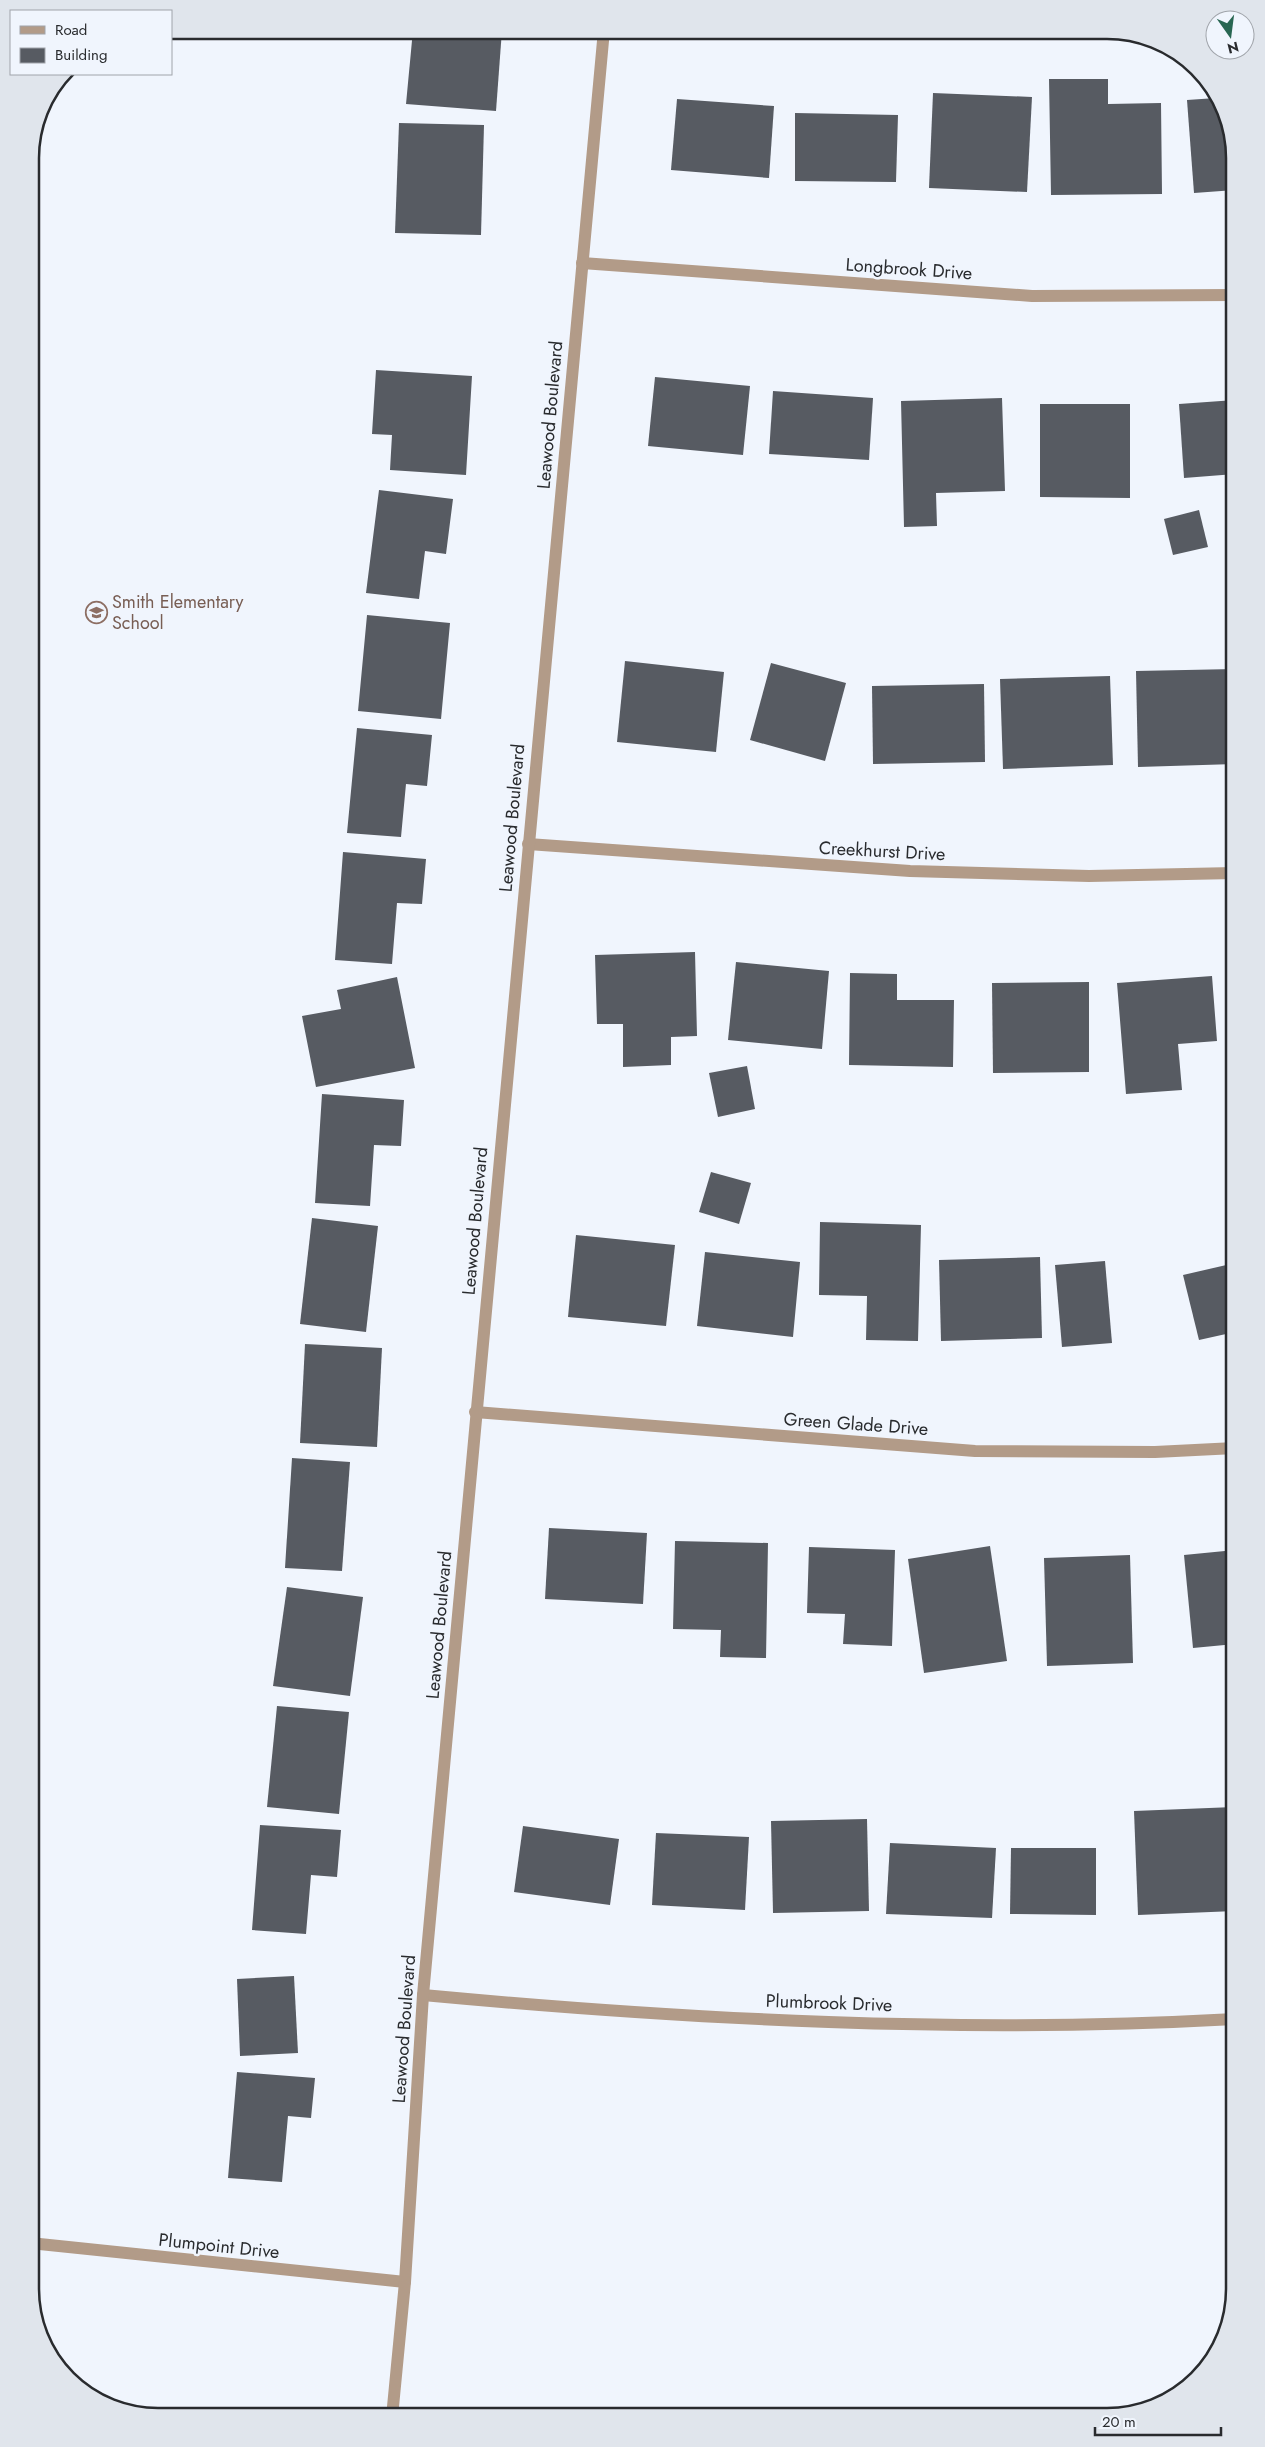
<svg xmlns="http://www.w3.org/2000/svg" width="1265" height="2447" viewBox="0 0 1265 2447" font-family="Jost,sans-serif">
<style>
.building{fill:#575b62}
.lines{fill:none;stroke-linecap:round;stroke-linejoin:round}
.minor{stroke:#b29b88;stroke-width:12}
.labels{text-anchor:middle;stroke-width:5;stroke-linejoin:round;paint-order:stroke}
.street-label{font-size:18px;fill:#292b2e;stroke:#f0f5fd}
.education-label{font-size:18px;fill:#785e54;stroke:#f0f5fd;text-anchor:start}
.rim{fill:none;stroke:#292b2e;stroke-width:2.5}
</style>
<rect width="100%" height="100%" fill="#f0f5fd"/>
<!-- building -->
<g class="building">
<polygon points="413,30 502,30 496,111 406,104"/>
<polygon points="1049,79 1108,79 1108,104 1161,103 1162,194 1051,195"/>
<polygon points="933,93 1032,97 1027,192 929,188"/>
<polygon points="1216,98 1225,108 1235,158 1235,190 1194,193 1187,100"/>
<polygon points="677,99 774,106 769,178 671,170"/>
<polygon points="795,113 898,115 896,182 795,181"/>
<polygon points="399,123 484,125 481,235 395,233"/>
<polygon points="376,370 472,376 466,475 390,470 392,435 372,434"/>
<polygon points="655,377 750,386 743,455 648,446"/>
<polygon points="773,391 873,398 869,460 769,454"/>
<polygon points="1002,398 1005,491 936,493 937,526 904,527 901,401"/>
<polygon points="1235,400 1235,474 1184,478 1179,404"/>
<polygon points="1040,404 1130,404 1130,498 1040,497"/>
<polygon points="379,490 453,499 446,554 425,551 419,599 366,593"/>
<polygon points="1199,510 1208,547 1173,555 1164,519"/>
<polygon points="367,615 450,623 441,719 358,711"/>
<polygon points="625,661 724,672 716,752 617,742"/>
<polygon points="771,663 846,683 825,761 750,740"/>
<polygon points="1235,669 1235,764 1138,767 1136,671"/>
<polygon points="1110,676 1113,765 1003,769 1000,679"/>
<polygon points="984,684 985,762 873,764 872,686"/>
<polygon points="357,728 432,735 427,786 406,784 401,837 347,833"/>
<polygon points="343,852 426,859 422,904 397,903 392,964 335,960"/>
<polygon points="695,952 697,1036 671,1037 671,1065 623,1067 623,1024 597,1024 595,955"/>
<polygon points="736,962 829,971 822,1049 728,1040"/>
<polygon points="850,973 897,974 897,1000 954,1000 953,1067 849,1065"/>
<polygon points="1212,976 1217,1041 1178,1044 1182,1090 1126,1094 1117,983"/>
<polygon points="397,977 415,1068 316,1087 302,1016 341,1009 337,990"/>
<polygon points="1089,982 1089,1072 993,1073 992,983"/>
<polygon points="747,1066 755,1109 718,1117 709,1073"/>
<polygon points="322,1094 404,1100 401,1146 374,1145 370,1206 315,1203"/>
<polygon points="711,1172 751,1183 739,1224 699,1212"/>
<polygon points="312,1218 378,1226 366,1332 300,1324"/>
<polygon points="820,1222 921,1225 918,1341 866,1340 867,1296 819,1295"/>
<polygon points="576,1235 675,1245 666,1326 568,1317"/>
<polygon points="705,1252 800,1262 793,1337 697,1326"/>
<polygon points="1040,1257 1042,1338 941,1341 939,1260"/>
<polygon points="1105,1261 1112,1343 1062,1347 1055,1265"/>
<polygon points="1235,1263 1235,1332 1199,1340 1183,1275"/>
<polygon points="305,1344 382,1348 377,1447 300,1443"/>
<polygon points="292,1458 350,1462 342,1571 285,1568"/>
<polygon points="549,1528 647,1533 643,1604 545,1599"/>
<polygon points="675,1541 768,1543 766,1658 720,1657 721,1630 673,1629"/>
<polygon points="990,1546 1007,1661 924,1673 908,1559"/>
<polygon points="809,1547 895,1550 892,1646 843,1644 845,1614 807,1613"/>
<polygon points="1235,1550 1235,1644 1193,1648 1184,1555"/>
<polygon points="1130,1555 1133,1663 1047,1666 1044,1558"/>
<polygon points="287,1587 363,1597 350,1696 273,1686"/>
<polygon points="277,1706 349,1712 339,1814 267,1807"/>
<polygon points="1234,1807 1235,1911 1138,1915 1134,1811"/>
<polygon points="867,1819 869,1911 773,1913 771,1821"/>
<polygon points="260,1825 341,1830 337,1877 311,1875 306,1934 252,1930"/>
<polygon points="523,1826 619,1839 610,1905 514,1892"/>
<polygon points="656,1833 749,1837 745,1910 652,1905"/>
<polygon points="890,1843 996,1848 992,1918 886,1914"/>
<polygon points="1011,1848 1096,1848 1096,1915 1010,1914"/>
<polygon points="294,1976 298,2053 240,2056 237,1979"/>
<polygon points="237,2072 315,2078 311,2118 288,2116 282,2182 228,2178"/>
</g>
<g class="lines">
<!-- minor -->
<g class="minor">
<polyline points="582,263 1032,296 1235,295"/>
<polyline points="528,844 910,871 1089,876 1235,873"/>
<polyline points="475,1412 975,1451 1155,1452 1235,1448"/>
<path d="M423,1995c269,25 542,39 812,24"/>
<polyline points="30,2243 405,2282"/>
<polyline points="392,2417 405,2282 423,1995 604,30"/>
</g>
</g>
<!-- icons -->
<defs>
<symbol id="school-ring" viewBox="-11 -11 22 22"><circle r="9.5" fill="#f0f5fd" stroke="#8d6e63" stroke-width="1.5"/><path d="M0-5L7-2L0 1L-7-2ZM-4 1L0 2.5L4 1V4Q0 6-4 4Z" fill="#8d6e63"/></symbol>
</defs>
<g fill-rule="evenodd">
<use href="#school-ring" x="84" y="600" width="25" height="25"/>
</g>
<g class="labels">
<!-- street labels -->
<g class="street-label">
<text transform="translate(909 269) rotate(4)" y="6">Longbrook Drive</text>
<text transform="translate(550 415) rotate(-85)" y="6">Leawood Boulevard</text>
<text transform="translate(512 818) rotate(-85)" y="6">Leawood Boulevard</text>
<text transform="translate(882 851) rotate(3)" y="6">Creekhurst Drive</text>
<text transform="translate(475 1221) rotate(-85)" y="6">Leawood Boulevard</text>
<text transform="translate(856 1424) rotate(4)" y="6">Green Glade Drive</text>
<text transform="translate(439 1625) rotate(-85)" y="6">Leawood Boulevard</text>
<text transform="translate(829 2003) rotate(2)" y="6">Plumbrook Drive</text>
<text transform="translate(404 2029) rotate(-86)" y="6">Leawood Boulevard</text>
<text transform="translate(219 2246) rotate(6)" y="6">Plumpoint Drive</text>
</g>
<!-- education labels -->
<g class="education-label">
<text x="112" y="608">Smith Elementary<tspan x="112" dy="21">School</tspan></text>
</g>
</g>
<!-- crop -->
<path d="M0 0H1265V2447H0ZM158 39H1107A119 119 0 0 1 1226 158V2289A119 119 0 0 1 1107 2408H158A119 119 0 0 1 39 2289V158A119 119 0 0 1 158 39Z" fill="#e0e5ec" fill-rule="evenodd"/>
<path class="rim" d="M158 39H1107A119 119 0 0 1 1226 158V2289A119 119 0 0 1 1107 2408H158A119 119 0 0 1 39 2289V158A119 119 0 0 1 158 39Z"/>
<!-- legend -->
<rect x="10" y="10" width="162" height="65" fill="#f0f5fd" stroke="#a0a4aa"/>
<rect x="20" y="26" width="25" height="8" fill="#b29b88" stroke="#a0a4aa"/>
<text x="55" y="35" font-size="15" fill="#292b2e">Road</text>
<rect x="20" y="48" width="25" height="15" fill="#575b62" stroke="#a0a4aa"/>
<text x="55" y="60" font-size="15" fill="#292b2e">Building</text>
<!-- north arrow -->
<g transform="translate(1230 35) rotate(166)"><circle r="24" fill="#f0f5fd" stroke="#a0a4aa"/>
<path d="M0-4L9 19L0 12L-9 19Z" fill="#286652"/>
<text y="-8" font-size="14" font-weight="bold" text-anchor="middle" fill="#292b2e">N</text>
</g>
<!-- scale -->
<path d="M1095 2427v8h126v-8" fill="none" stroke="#292b2e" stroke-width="2.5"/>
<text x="1102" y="2427" font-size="15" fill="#292b2e" stroke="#f0f5fd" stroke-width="4" paint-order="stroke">20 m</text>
</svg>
